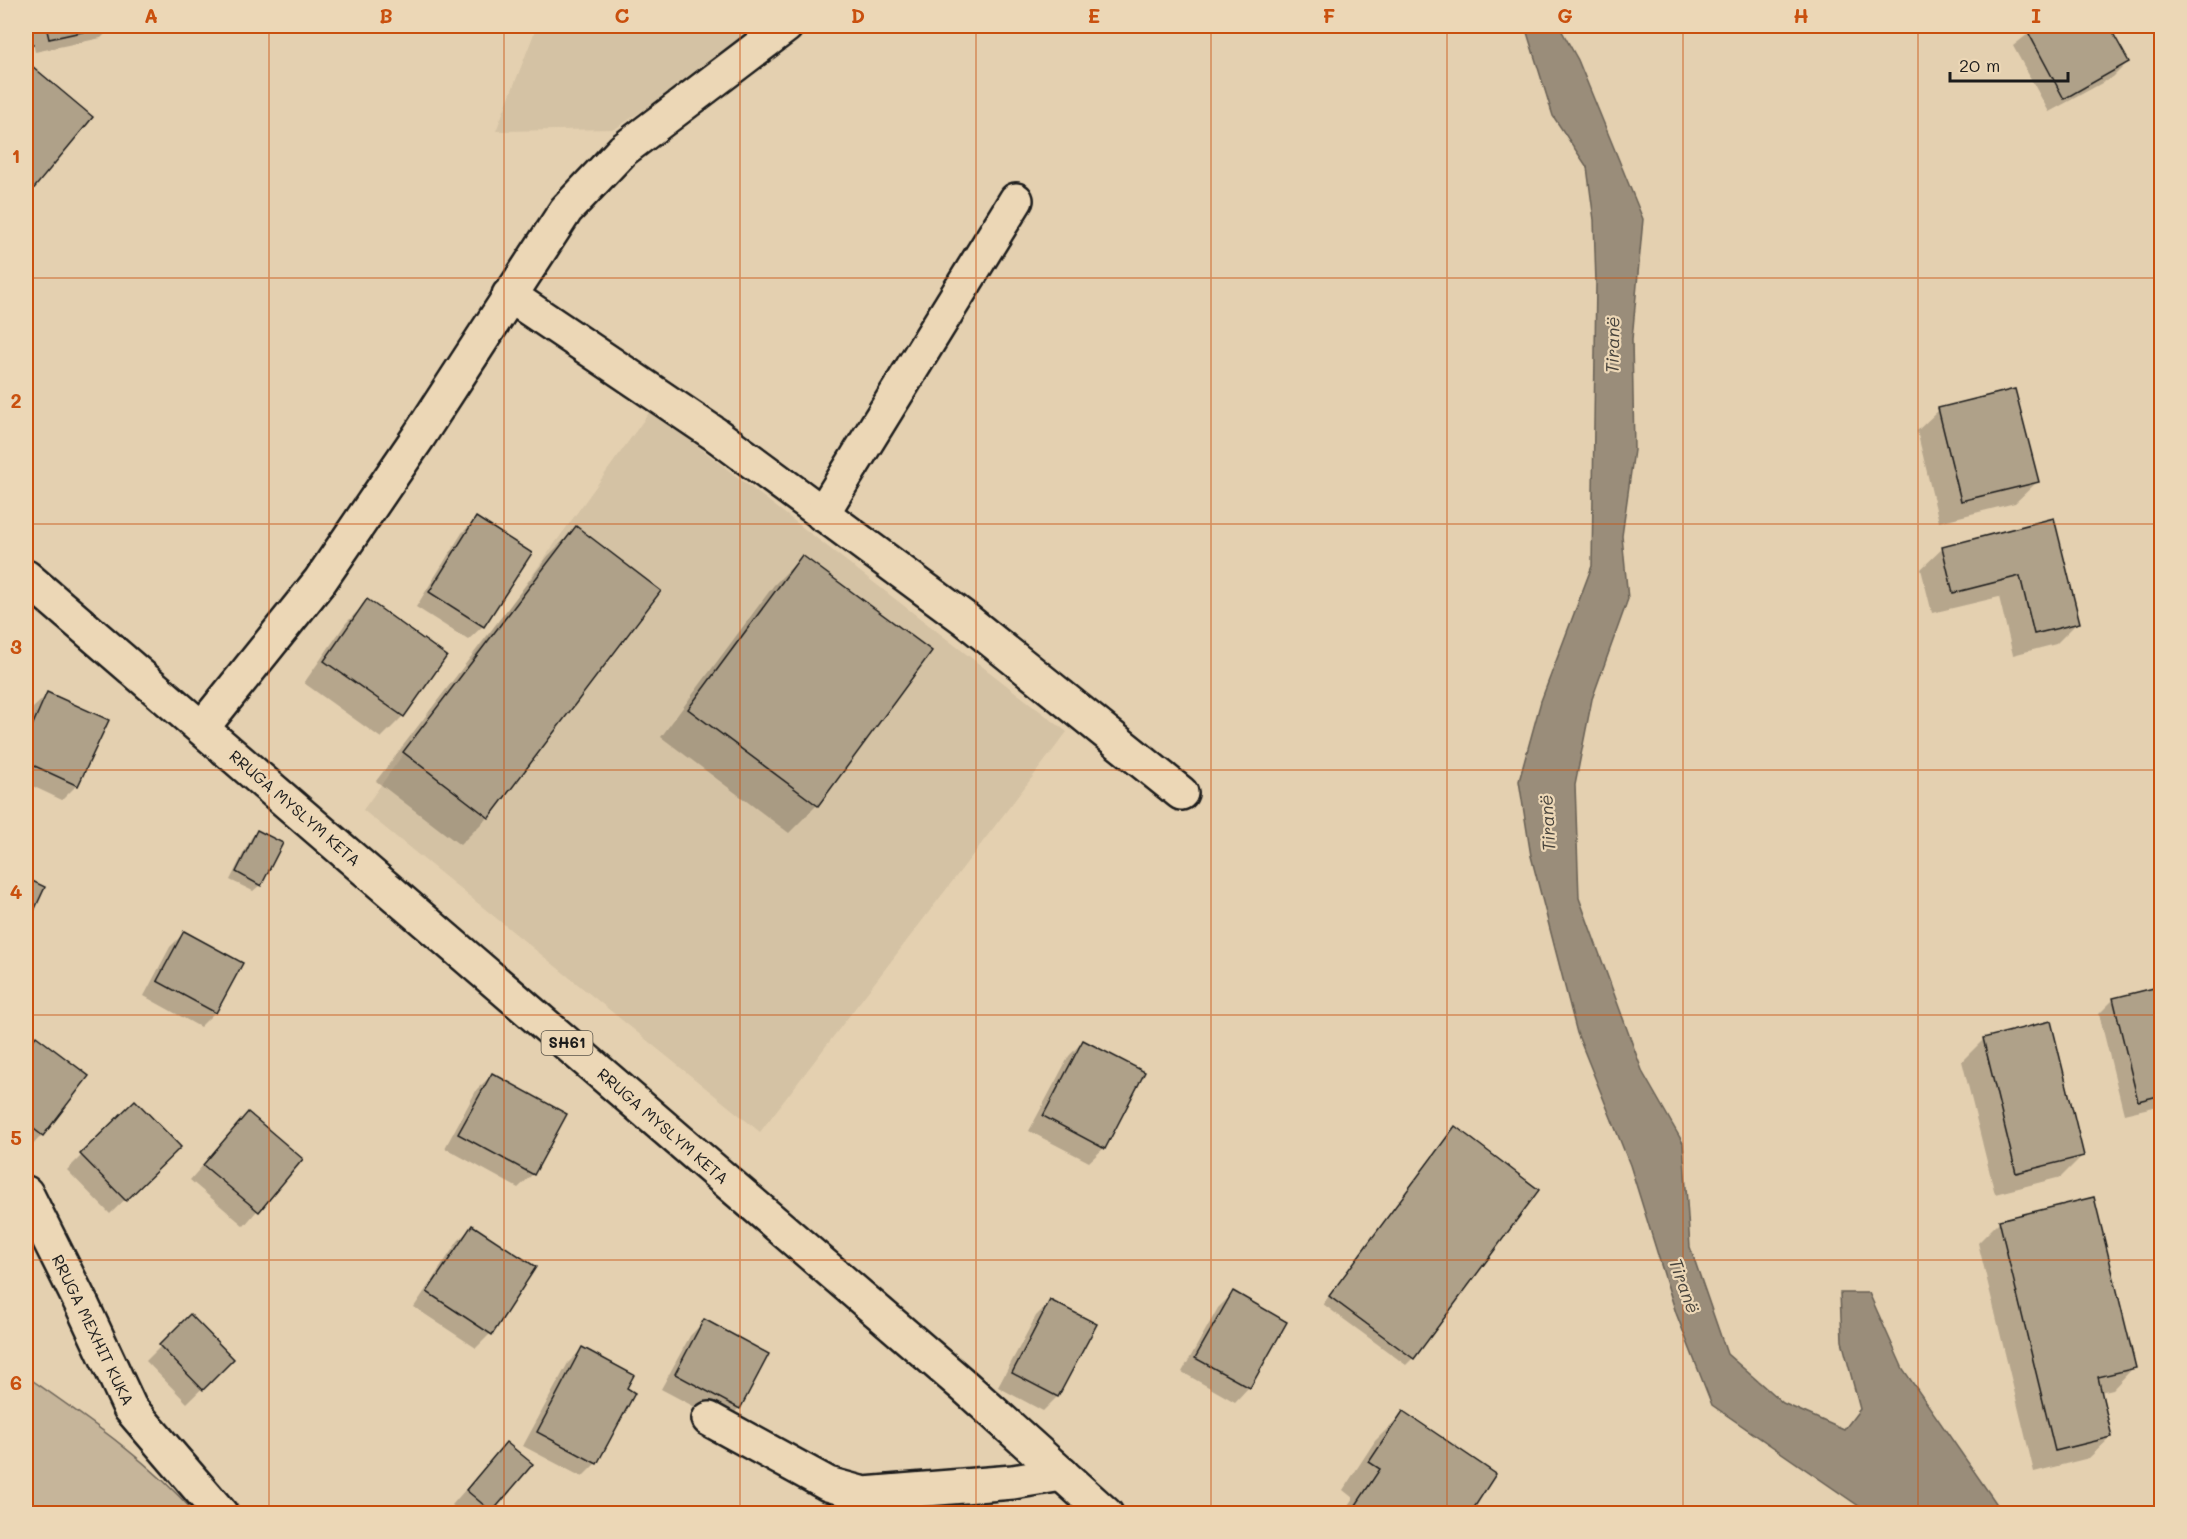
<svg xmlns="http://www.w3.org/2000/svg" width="2187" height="1539" viewBox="0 0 2187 1539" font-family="Mali,sans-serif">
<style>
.built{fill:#d4c2a4}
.green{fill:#c6b59a;stroke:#71685b;stroke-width:1.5}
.water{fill:#9a8d7a;stroke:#686054;stroke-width:1.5}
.shadow{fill:#0003}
.building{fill:#afa189;stroke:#1c1c1c;stroke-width:1.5}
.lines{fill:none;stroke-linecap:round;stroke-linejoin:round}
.minor-casing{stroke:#1c1c1c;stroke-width:38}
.major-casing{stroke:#1c1c1c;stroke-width:38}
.minor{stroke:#ecd7b6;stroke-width:33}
.major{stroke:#ecd7b6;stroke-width:33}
.grid{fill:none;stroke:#c9500e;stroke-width:1.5;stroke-opacity:0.55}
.labels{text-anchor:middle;stroke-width:4.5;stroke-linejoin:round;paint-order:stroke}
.shield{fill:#ecd7b6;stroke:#5a544a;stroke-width:1.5}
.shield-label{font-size:15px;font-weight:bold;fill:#1c1c1c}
.street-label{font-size:16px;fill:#1c1c1c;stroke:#ecd7b6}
.water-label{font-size:18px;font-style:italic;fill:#48443d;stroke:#ecd7b6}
.neatline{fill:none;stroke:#c9500e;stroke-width:2}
.grid-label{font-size:20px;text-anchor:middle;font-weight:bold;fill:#c9500e}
</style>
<rect width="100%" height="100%" fill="#e4d0b0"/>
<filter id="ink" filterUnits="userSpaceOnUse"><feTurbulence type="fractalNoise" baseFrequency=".0167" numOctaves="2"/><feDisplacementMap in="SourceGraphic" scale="12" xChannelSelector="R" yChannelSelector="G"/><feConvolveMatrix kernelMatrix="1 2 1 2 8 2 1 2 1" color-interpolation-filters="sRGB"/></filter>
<g filter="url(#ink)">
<!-- built -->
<g class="built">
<polygon points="537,26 767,26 615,129 496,131"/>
<polygon points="651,410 1067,732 760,1132 363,810"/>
</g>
<!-- green -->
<path class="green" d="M26,1376c60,42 120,82 169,137h-169z"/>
<!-- water -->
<polygon class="water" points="1525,26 1559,26 1578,60 1643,219 1632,339 1634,450 1622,536 1628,599 1592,699 1575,785 1579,898 1643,1073 1683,1143 1690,1247 1727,1354 1783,1403 1844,1430 1860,1409 1842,1341 1840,1293 1869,1293 1903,1369 2003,1513 1869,1513 1712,1405 1676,1313 1630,1165 1577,1033 1531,856 1519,781 1541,701 1592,566 1596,283 1594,220 1587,167 1553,116"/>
<!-- shadow -->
<g class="shadow">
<polygon points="26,26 27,27 113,26 101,38 35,52 33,43 26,51"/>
<polygon points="2038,26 2108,26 2128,62 2113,77 2049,112 2013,46"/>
<polygon points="26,63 91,117 26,196"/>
<polygon points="1939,410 2037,482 2015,503 1939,522 1917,431"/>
<polygon points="476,519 483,626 468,640 416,607 462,533"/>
<polygon points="2053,520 2078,622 2056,644 2013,655 1999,597 1932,613 1921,569 1943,548"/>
<polygon points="576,528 488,817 460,845 376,781 548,556"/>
<polygon points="802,557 817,805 789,833 661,737 774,585"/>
<polygon points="368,601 445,656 403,716 381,738 304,683 346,623"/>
<polygon points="48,694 77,785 62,800 26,783 26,725 33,708"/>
<polygon points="258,831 260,885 253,891 230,880 251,838"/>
<polygon points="26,879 43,888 26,925"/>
<polygon points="184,933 215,1012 200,1027 144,996 170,947"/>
<polygon points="2162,987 2162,1105 2124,1114 2099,1014 2114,999"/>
<polygon points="36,1038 86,1077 42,1135 28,1150 26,1148 26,1049"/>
<polygon points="1984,1039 2082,1156 2061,1177 1995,1194 1962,1061"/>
<polygon points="1083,1041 1104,1148 1089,1162 1029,1131 1069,1056"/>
<polygon points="492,1075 533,1174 518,1188 445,1148 477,1089"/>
<polygon points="135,1102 179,1147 110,1214 67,1170"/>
<polygon points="248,1114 301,1159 244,1226 190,1180"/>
<polygon points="1455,1128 1413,1358 1406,1365 1323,1304"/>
<polygon points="2000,1221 2134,1367 2113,1389 2100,1392 2111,1437 2089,1458 2034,1472 1978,1243"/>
<polygon points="472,1227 490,1334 476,1348 414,1307 458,1241"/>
<polygon points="1233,1293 1249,1387 1235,1402 1182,1372 1218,1308"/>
<polygon points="1051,1301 1095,1325 1057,1397 1043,1411 998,1387 1036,1316"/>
<polygon points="190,1317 232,1359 187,1403 146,1361"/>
<polygon points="704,1321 739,1408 725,1423 661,1389 690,1336"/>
<polygon points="582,1349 596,1463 582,1477 523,1446 568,1363"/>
<polygon points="1403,1413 1468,1514 1342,1514 1353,1498 1343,1490 1375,1441"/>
<polygon points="492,1459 531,1465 489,1514 462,1514 452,1505"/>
</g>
<!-- building -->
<g class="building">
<polygon points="26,26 33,45 26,47"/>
<polygon points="46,26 109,26 49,39"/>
<polygon points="2035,26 2109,26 2129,62 2064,99 2027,30"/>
<polygon points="26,61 93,117 26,198"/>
<polygon points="2015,389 2039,482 1961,501 1938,408"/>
<polygon points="476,517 532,553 484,627 429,592"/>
<polygon points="2054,518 2080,623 2034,634 2020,576 1953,593 1942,547"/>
<polygon points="576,526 661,591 489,818 403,752"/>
<polygon points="802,555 932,651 818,806 688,709"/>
<polygon points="367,599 447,656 404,717 324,661"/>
<polygon points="47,692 109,720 78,786 26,762 26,740"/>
<polygon points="257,830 283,843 261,886 236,872"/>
<polygon points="26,878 45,887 26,928"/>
<polygon points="184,931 243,963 216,1013 157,981"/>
<polygon points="2162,986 2162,1095 2138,1101 2113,998"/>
<polygon points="2051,1021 2084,1156 2016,1173 1983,1038"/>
<polygon points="36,1036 89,1076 43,1136 26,1123 26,1050"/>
<polygon points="1083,1040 1145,1072 1105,1149 1043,1116"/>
<polygon points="492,1073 567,1114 534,1175 458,1134"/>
<polygon points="135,1100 181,1147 126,1201 80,1154"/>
<polygon points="248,1112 303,1159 259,1212 203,1165"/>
<polygon points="1455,1126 1539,1190 1414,1359 1329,1296"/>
<polygon points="2094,1197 2136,1368 2098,1377 2112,1437 2055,1451 1999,1220"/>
<polygon points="472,1225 536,1267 492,1335 427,1292"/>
<polygon points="1233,1291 1287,1322 1250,1388 1195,1358"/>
<polygon points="1050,1300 1097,1324 1058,1397 1012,1373"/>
<polygon points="190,1314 234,1359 203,1390 159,1345"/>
<polygon points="704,1319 769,1354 740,1409 675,1374"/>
<polygon points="582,1347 634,1375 627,1388 635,1393 597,1464 537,1432"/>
<polygon points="1403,1411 1496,1474 1470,1514 1350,1514 1380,1469 1369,1462"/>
<polygon points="506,1442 533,1464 492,1512 466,1490"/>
</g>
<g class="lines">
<defs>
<g id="minor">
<polyline points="509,295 715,434 964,618 1181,793"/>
<polyline points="822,514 1016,200"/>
<polyline points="202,728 320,581 419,436 566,210 623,150 786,26"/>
<polyline points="26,1193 83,1307 130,1408 221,1514"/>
<polyline points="709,1419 828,1484 864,1494 1013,1482 1062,1474"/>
</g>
<polyline id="major" points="26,577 964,1386 1106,1514"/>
</defs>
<!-- minor casing -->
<use href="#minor" class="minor-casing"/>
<!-- major casing -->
<use href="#major" class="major-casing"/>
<!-- minor -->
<use href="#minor" class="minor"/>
<!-- major -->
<use href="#major" class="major"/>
</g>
</g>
<!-- grid -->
<path class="grid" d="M269,26v1488M504,26v1488M740,26v1488M976,26v1488M1211,26v1488M1447,26v1488M1683,26v1488M1918,26v1488M26,278h2136M26,524h2136M26,770h2136M26,1015h2136M26,1260h2136"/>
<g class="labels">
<!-- shield labels -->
<rect class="shield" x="541.5" y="1031" width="51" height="24" rx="4.5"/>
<g class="shield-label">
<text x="567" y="1048">SH61</text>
</g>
<!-- street labels -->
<g class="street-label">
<text transform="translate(295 808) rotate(41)" y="6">RRUGA MYSLYM KETA</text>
<text transform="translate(663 1126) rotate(41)" y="6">RRUGA MYSLYM KETA</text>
<text transform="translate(93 1330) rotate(64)" y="6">RRUGA MEXHIT KUKA</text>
</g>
<!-- water labels -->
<g class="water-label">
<text transform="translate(1613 345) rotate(-89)" y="6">Tiranë</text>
<text transform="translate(1548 823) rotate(-93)" y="6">Tiranë</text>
<text transform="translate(1684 1286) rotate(70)" y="6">Tiranë</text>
</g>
</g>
<!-- margin -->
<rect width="2187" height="1539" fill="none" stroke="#ecd7b6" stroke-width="66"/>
<!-- scale -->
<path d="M1950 72v9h118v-9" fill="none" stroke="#1c1c1c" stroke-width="3"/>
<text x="1959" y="72" font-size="18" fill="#1c1c1c" stroke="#ecd7b6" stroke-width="4.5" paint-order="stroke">20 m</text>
<rect x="33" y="33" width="2121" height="1473" class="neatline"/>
<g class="grid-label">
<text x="151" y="23">A</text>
<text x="386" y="23">B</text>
<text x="622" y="23">C</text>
<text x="858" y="23">D</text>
<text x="1094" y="23">E</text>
<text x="1329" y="23">F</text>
<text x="1565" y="23">G</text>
<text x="1801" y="23">H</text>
<text x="2036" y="23">I</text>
<text x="16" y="163">1</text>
<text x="16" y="408">2</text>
<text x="16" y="654">3</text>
<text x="16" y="899">4</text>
<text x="16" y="1145">5</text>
<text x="16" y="1390">6</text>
</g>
</svg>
